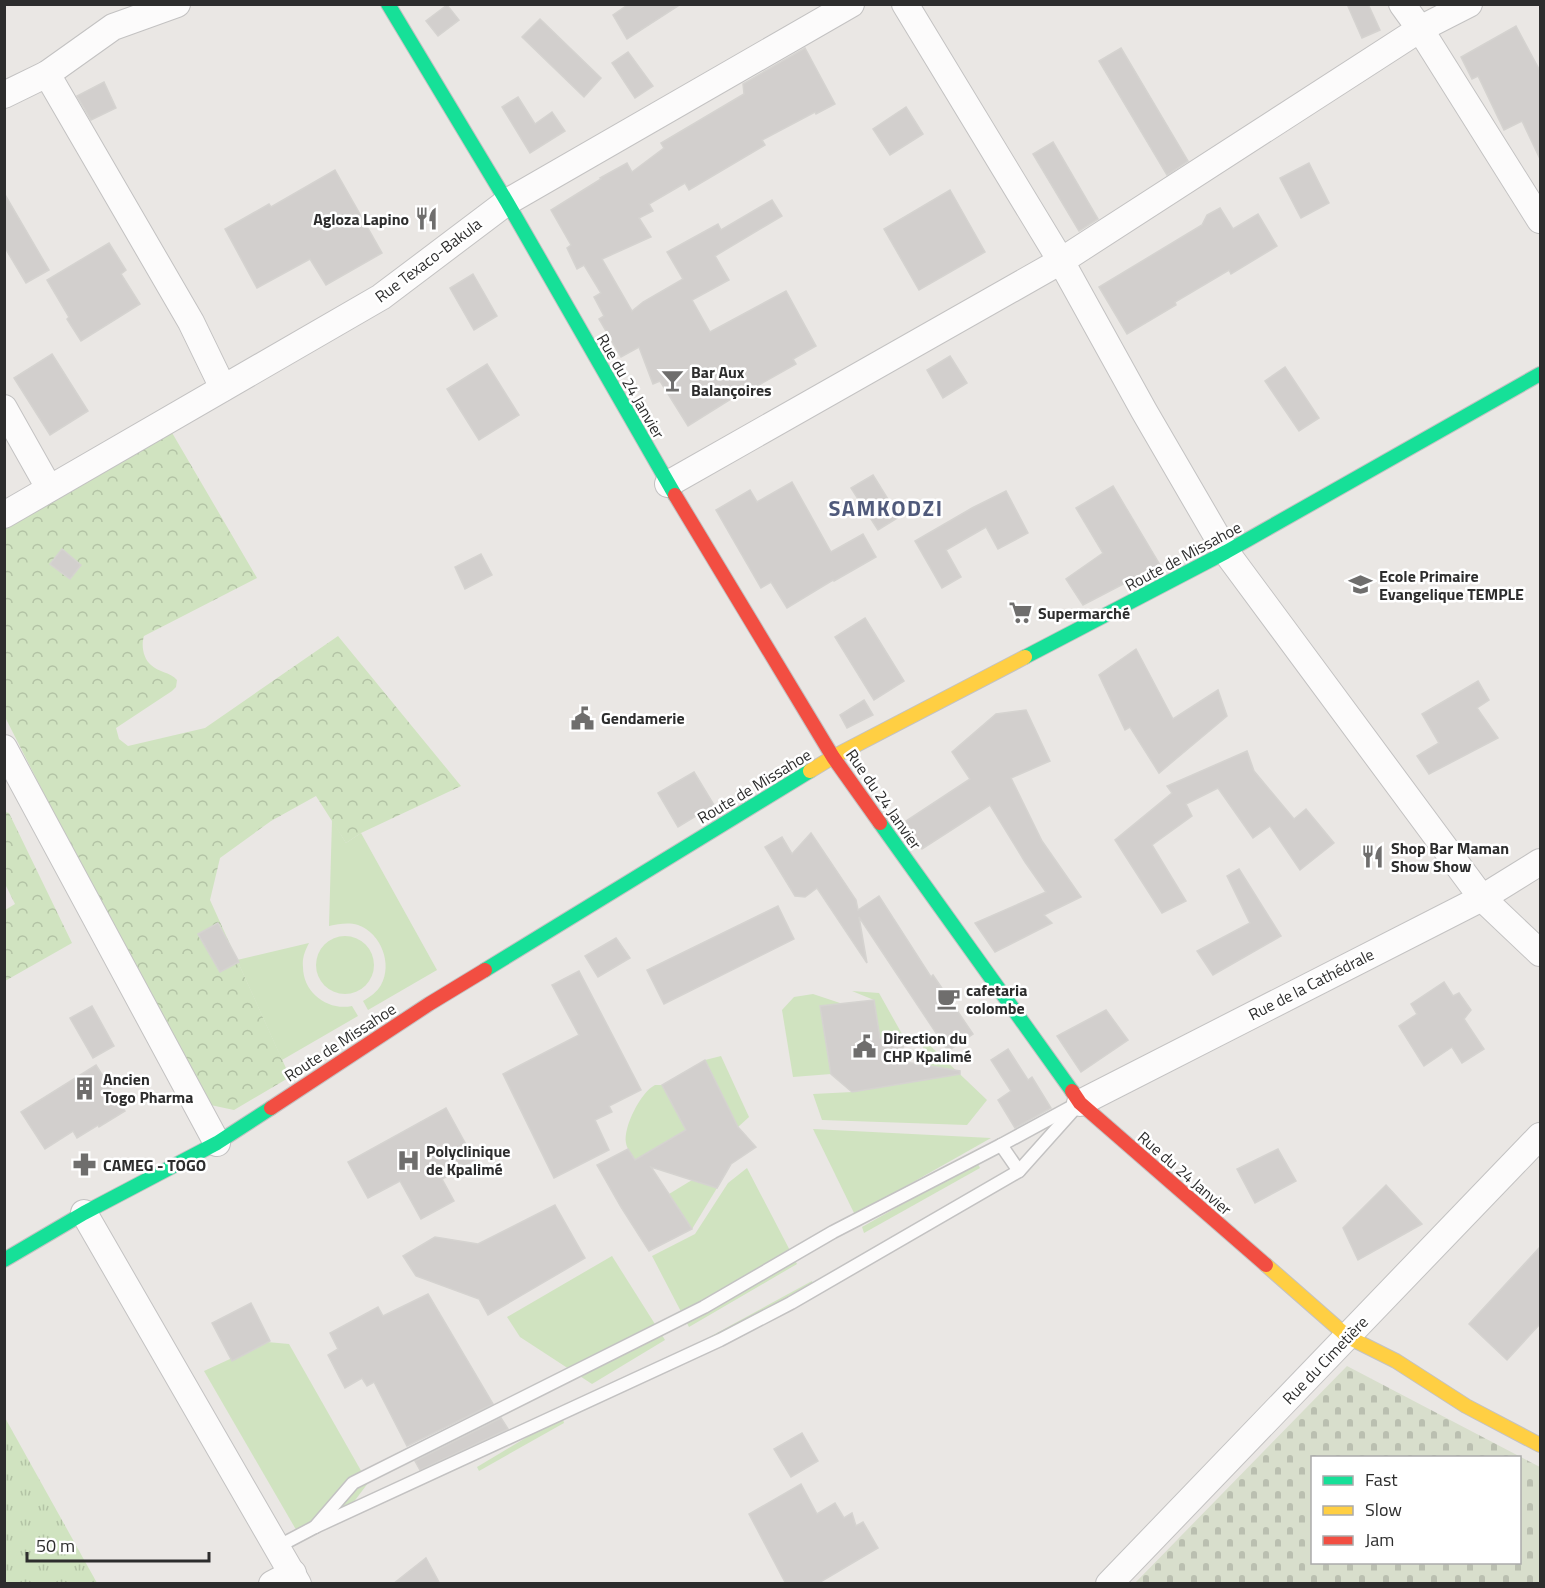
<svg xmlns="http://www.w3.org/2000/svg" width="1545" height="1588" viewBox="0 0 1545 1588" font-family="'Titillium Web',sans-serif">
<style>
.grass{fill:url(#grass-tufts)}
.forest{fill:url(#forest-crowns)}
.cemetery{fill:url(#cemetery-stones);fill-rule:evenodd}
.garden{fill:#d0e3c0}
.building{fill:#d2cfcd;stroke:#d5d3d0;stroke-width:1.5}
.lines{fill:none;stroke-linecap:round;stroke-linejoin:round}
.lane-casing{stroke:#c3c2c2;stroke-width:15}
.street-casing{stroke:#c3c2c2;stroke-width:28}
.fast-casing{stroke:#c3c2c2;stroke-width:16}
.slow-casing{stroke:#c3c2c2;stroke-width:16}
.jam-casing{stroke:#c3c2c2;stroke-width:16}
.lane{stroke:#fcfbfb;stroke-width:12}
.street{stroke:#fcfbfb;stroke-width:26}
.fast{stroke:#16e098;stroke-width:14}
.slow{stroke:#ffcf43;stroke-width:14}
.jam{stroke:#f24e42;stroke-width:14}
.labels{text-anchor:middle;stroke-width:5;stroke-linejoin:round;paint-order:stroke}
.poi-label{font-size:16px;font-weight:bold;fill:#2d2d2d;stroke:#fff;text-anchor:start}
.street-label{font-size:16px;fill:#2d2d2d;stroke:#fff}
.district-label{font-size:22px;font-weight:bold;letter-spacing:1.5px;fill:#505a7b;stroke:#fff}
</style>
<defs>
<pattern id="grass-tufts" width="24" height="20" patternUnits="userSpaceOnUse" patternTransform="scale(1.5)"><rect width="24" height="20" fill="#d0e3c0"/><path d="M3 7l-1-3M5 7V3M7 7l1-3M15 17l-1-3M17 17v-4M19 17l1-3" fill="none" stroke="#b3c3a5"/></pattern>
<pattern id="forest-crowns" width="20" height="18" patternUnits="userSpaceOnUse" patternTransform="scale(1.5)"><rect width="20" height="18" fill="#d0e3c0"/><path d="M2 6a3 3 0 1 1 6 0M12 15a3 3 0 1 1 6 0" fill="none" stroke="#b3c3a5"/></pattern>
<pattern id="cemetery-stones" width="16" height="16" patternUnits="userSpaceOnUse" patternTransform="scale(1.5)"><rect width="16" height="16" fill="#d8decc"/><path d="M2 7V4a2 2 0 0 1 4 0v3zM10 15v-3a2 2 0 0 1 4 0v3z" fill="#babfb0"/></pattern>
</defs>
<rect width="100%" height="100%" fill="#eae7e4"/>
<!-- grass -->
<polygon class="grass" points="4,1416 97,1583 5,1583"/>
<!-- forest -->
<g class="forest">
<path d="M171,431l86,147 -113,58c-3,9 -1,22 7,29 7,7 19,7 26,15l-1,7 -4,4 -56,37 3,11 9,7 77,-18 133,-92 123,150 -100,47 -15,10 -30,-47 -45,25 -51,37 -10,42 80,177 -56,33 -33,-7 -196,-386 -1,-189z"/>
<polygon points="5,812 9,813 72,943 5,981 5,910 15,904 5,884"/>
</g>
<!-- cemetery -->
<path class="cemetery" d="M1347,1366l193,101v116h-405zM1312,1458h208v104h-208z"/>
<!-- garden -->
<g class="garden">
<path d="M332,820l14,23 15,-10 76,137 -69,40 -5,-9c7,-4 14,-9 18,-16 12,-21 0,-52 -23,-60 -10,-3 -19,-1 -29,1z"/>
<circle cx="345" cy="965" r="29"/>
<path d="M309,943c-4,8 -7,15 -6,24 0,26 25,44 49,39l6,10 -76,44 -45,-100z"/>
<polygon points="852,991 879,993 902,1034 880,1038 874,1000"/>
<polygon points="813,994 843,1004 831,1074 793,1077 782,1010 794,997"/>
<polygon points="923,1039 987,1100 967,1125 822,1120 813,1094 852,1092 924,1080"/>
<polygon points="721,1056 749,1117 738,1127 705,1060"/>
<path d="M655,1085h7l24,45 -51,30c-4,-6 -8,-11 -9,-17 -3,-16 15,-51 29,-58z"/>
<polygon points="813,1129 991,1138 855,1215"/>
<polygon points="977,1162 980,1168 864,1233 862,1227"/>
<polygon points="747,1168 797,1264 689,1327 652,1256 695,1234 728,1183"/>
<polygon points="692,1180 717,1188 692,1229 669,1194"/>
<polygon points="612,1256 665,1340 592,1384 520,1337 507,1317"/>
<polygon points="812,1281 814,1286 707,1345 704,1340"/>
<polygon points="267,1342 289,1344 368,1483 341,1519 302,1540 204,1371"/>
<polygon points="562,1416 564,1423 479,1471 477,1467"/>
</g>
<!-- building -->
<g class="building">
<polygon points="629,4 681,4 627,39 613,15"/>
<polygon points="1347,4 1368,4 1380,30 1362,38"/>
<polygon points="447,5 459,20 438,36 426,21"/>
<polygon points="540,19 601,78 584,97 522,37"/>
<polygon points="1516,26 1540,71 1540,159 1522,121 1504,130 1478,76 1472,79 1461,57"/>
<polygon points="805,48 835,104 816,114 815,112 762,140 765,145 689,190 685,183 649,204 653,211 639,218 651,237 602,259 632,311 643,302 683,279 667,252 718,224 721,230 772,200 782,216 715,256 729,280 692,300 710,332 786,291 816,346 793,359 796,364 743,394 742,392 688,426 660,381 653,384 639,347 621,357 599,319 604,316 594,297 601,293 584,265 577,269 567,248 571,245 551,210 601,179 600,178 627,163 632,172 664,148 661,143 744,94 743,84"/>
<polygon points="1121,48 1188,161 1167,175 1099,61"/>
<polygon points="628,52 653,86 635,98 612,63"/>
<polygon points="104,82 116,108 91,120 77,96"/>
<polygon points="518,97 535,124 552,112 565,131 530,153 502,107"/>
<polygon points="906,107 923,134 890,155 873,129"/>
<polygon points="1053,142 1098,219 1079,231 1033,154"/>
<polygon points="1309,163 1329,203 1301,218 1280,178"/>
<polygon points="335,170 382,253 326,285 310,259 257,288 225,229 269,204 271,207"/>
<polygon points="950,190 985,252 919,290 884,229"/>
<polygon points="4,193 49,270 26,283 4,246"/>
<polygon points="1220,208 1233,229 1258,214 1277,246 1231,274 1229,270 1175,302 1176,305 1127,334 1099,287 1202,225 1207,215"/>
<polygon points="109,243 126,270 121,274 140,304 81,341 67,319 69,317 47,280"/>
<polygon points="473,274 497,316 474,330 450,288"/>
<polygon points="52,354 88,411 50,435 14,378"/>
<polygon points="950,356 967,383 943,398 927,370"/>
<polygon points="487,364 519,415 479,440 447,389"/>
<polygon points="1285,367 1319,418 1299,431 1265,381"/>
<polygon points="873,475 899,517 878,530 851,488"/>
<polygon points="792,482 831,552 863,534 876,557 834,581 833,580 787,608 771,582 761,588 716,510 750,490 757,502"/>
<polygon points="1113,486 1160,565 1083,605 1066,579 1103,553 1076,508"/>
<polygon points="1006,491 1028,533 998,549 986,527 946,550 961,577 942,588 915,541 972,508"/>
<polygon points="62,549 81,565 70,579 50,564"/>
<polygon points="481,554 492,575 465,589 455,567"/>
<polygon points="865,618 904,681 874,700 835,637"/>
<polygon points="1136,649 1173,719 1218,690 1227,716 1159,773 1130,727 1125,730 1099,675"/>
<polygon points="1478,681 1489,700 1477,708 1498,738 1429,774 1417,756 1439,743 1422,714"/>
<polygon points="864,700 873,715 847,728 840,715"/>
<polygon points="1026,710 1050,761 1011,778 1042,841 1081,897 1044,915 1052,923 995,952 975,923 1046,892 1025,862 990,805 922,849 913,837 906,821 970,779 952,752 996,714"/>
<polygon points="1247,751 1254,771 1294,819 1306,809 1334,843 1300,870 1270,826 1253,838 1218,788 1186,804 1192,816 1152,845 1186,901 1162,913 1115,840 1172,793 1167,786"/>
<polygon points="694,772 714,805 678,827 658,793"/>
<polygon points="811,833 856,900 858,910 879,896 931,977 933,975 973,1034 948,1051 859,917 867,963 817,888 805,897 795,896 765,847 782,837 792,854"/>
<polygon points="1239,869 1281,936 1213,975 1197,951 1250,923 1227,876"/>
<polygon points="778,906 794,939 664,1004 647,970"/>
<polygon points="218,923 239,962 220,972 198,934"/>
<polygon points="616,938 630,958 598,977 585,956"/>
<polygon points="579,971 641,1090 609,1106 612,1112 595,1120 609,1150 554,1178 503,1074 579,1035 552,985"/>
<polygon points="1444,982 1453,996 1459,993 1471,1010 1464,1019 1484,1049 1462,1063 1452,1047 1424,1066 1399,1026 1417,1014 1411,1004"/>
<polygon points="874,1000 880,1038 902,1034 905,1062 960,1071 960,1074 852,1092 831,1074 820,1006"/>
<polygon points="92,1006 114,1046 93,1058 70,1018"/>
<polygon points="1106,1010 1128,1040 1081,1072 1057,1036"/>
<polygon points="1008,1049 1028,1080 1032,1077 1051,1108 1015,1128 998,1100 1011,1091 991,1060"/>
<polygon points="705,1060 738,1127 756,1147 731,1164 717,1188 651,1167 692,1229 649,1251 621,1207 597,1165 628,1149 635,1160 686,1130 662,1085"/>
<polygon points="96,1065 125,1111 99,1127 98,1125 77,1138 73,1131 45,1149 21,1112"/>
<polygon points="446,1108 475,1161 442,1179 454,1201 421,1219 400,1181 368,1198 348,1162"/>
<polygon points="1278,1149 1296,1181 1255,1203 1237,1169"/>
<polygon points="1386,1185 1422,1224 1358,1260 1343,1228"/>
<polygon points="555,1205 585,1258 488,1315 479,1299 416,1276 403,1256 435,1237 478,1244"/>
<polygon points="1540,1247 1540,1324 1507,1360 1469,1324"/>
<polygon points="428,1294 493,1404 407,1446 374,1382 367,1386 362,1378 345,1388 328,1355 338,1349 330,1333 378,1307 383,1316"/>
<polygon points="251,1303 270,1341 232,1361 212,1323"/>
<polygon points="501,1418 508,1429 420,1470 415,1461"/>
<polygon points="802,1433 818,1461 791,1477 774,1449"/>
<polygon points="801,1484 817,1514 835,1503 844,1518 852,1513 856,1526 863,1522 878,1548 817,1584 786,1584 749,1514"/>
<polygon points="426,1558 440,1584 393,1584"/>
</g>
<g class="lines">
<defs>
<g id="lane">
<polyline points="1001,1145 1071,1107"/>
<polyline points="315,1527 720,1340 791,1303 1019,1171 1078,1105"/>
<polyline points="277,1547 315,1527 353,1483 704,1307 833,1232 1001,1145 1019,1171"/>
</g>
<g id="street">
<polyline points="905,4 1061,261 1144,411 1226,552 1482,898 1540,953"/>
<polyline points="1402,4 1420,29 1540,220"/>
<polyline points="47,74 191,322 223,388"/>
<polyline points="4,95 47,74 113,27 177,4"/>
<polyline points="4,408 49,488"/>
<polyline points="668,484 1061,261 1420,29 1469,4"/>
<polyline points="4,515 381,297 507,202 851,4"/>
<polyline points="4,748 217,1143"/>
<polyline points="1080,1103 1482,898 1540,862"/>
<polyline points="84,1213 298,1584"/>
<polyline points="272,1584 293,1573"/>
<polyline points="1109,1584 1540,1136"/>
</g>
<g id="fast">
<polyline points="388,4 507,202 675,495"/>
<polyline points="1025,657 1226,552 1540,374"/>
<polyline points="880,823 1072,1091"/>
<polyline points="485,970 810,771"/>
<polyline points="4,1260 84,1213 217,1143 271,1108"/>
</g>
<g id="slow">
<polyline points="810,771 833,757 1025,657"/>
<polyline points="1266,1265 1348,1337 1396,1361 1466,1406 1540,1445"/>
</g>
<g id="jam">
<polyline points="675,495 833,757 880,823"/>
<polyline points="1072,1091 1080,1103 1266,1265"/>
<polyline points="271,1108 429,1004 485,970"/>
</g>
</defs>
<!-- lane casing -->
<use href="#lane" class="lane-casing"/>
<!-- street casing -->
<use href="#street" class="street-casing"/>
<!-- fast casing -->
<use href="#fast" class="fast-casing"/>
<!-- slow casing -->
<use href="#slow" class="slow-casing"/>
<!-- jam casing -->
<use href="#jam" class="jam-casing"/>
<!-- lane -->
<use href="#lane" class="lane"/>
<!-- street -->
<use href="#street" class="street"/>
<!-- fast -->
<use href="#fast" class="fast"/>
<!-- slow -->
<use href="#slow" class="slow"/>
<!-- jam -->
<use href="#jam" class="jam"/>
</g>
<!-- icons -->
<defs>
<symbol id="restaurant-bare" viewBox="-9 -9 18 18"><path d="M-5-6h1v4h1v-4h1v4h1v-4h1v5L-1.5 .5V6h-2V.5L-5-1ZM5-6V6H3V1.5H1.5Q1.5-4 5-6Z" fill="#6f6e6d" stroke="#fff" stroke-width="2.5" paint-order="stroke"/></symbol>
<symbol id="bar-bare" viewBox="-9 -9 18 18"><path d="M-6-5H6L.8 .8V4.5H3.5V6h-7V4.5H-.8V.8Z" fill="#6f6e6d" stroke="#fff" stroke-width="2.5" paint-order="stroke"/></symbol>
<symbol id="school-bare" viewBox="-9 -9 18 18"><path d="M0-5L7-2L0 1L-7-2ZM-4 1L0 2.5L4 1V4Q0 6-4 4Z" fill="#6f6e6d" stroke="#fff" stroke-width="2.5" paint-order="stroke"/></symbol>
<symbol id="supermarket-bare" viewBox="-9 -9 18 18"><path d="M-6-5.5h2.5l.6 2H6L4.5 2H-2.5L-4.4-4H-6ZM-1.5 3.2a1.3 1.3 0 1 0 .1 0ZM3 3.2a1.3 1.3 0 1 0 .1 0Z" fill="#6f6e6d" stroke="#fff" stroke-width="2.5" paint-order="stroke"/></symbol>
<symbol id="civic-bare" viewBox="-9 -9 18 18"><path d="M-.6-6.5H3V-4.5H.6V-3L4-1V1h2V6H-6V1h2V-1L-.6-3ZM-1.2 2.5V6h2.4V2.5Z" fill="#6f6e6d" stroke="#fff" stroke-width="2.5" paint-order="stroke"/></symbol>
<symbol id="cafe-bare" viewBox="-9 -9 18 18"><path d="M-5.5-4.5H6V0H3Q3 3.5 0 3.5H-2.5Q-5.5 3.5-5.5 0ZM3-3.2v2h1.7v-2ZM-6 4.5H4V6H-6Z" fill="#6f6e6d" stroke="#fff" stroke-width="2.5" paint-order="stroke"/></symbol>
<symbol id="building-bare" viewBox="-9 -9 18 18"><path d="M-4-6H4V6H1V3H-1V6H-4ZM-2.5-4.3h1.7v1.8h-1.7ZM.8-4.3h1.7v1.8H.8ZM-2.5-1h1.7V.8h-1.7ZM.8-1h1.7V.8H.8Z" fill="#6f6e6d" stroke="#fff" stroke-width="2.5" paint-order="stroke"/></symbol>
<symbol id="hospital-bare" viewBox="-9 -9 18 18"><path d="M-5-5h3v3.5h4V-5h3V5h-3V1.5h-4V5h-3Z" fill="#6f6e6d" stroke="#fff" stroke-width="2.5" paint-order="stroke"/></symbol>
<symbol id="pharmacy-bare" viewBox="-9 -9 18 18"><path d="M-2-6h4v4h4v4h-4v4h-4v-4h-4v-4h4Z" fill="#6f6e6d" stroke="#fff" stroke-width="2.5" paint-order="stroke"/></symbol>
</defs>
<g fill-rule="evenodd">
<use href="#restaurant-bare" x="410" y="202" width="33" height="33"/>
<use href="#bar-bare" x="656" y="364" width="33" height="33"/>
<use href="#school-bare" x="1344" y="568" width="33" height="33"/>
<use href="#supermarket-bare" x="1004" y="596" width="33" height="33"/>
<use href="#civic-bare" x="566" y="702" width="33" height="33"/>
<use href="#restaurant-bare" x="1356" y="840" width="33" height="33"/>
<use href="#cafe-bare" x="932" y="982" width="33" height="33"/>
<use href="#civic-bare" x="848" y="1030" width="33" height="33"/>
<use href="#building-bare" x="68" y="1072" width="33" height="33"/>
<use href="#hospital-bare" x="392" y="1144" width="33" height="33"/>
<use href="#pharmacy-bare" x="68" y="1148" width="33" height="33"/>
</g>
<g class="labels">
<!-- poi labels -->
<g class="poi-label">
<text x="409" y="225" text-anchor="end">Agloza Lapino</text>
<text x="691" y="378">Bar Aux<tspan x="691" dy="18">Balançoires</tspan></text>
<text x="1379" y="582">Ecole Primaire<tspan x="1379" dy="18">Evangelique TEMPLE</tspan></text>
<text x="1038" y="619">Supermarché</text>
<text x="601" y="724">Gendamerie</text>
<text x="1391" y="854">Shop Bar Maman<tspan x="1391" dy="18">Show Show</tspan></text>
<text x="966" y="996">cafetaria<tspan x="966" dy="18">colombe</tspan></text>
<text x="883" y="1044">Direction du<tspan x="883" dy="18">CHP Kpalimé</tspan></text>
<text x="103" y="1085">Ancien<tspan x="103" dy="18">Togo Pharma</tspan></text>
<text x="426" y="1157">Polyclinique<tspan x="426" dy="18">de Kpalimé</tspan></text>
<text x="103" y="1171">CAMEG - TOGO</text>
</g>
<!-- street labels -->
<g class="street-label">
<text transform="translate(428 260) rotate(-37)" y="6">Rue Texaco-Bakula</text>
<text transform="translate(631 386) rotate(60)" y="6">Rue du 24 Janvier</text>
<text transform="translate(1183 556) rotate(-28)" y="6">Route de Missahoe</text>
<text transform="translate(754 786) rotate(-31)" y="6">Route de Missahoe</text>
<text transform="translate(884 799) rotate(55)" y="6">Rue du 24 Janvier</text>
<text transform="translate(1311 984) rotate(-27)" y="6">Rue de la Cathédrale</text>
<text transform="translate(340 1042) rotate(-33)" y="6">Route de Missahoe</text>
<text transform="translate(1185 1173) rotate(41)" y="6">Rue du 24 Janvier</text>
<text transform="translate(1325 1360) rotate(-46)" y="6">Rue du Cimetière</text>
</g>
<!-- district labels -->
<g class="district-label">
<text x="886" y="516">SAMKODZI</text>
</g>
</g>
<!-- border -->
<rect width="1545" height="1588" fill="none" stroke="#2d2d2d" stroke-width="12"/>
<!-- legend -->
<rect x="1311" y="1456" width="210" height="108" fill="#ffffff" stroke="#ababab" stroke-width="1.5"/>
<rect x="1323" y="1476" width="30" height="9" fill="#16e098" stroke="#ababab" stroke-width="1.5"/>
<text x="1365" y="1486" font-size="18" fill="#2d2d2d">Fast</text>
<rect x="1323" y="1506" width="30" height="9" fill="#ffcf43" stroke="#ababab" stroke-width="1.5"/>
<text x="1365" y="1516" font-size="18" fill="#2d2d2d">Slow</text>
<rect x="1323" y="1536" width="30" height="9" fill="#f24e42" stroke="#ababab" stroke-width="1.5"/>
<text x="1365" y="1546" font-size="18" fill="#2d2d2d">Jam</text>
<!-- scale -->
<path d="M27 1552v9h182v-9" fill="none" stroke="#2d2d2d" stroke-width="3"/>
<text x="36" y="1552" font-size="18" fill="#2d2d2d" stroke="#ffffff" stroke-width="4.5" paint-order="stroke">50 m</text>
</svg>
